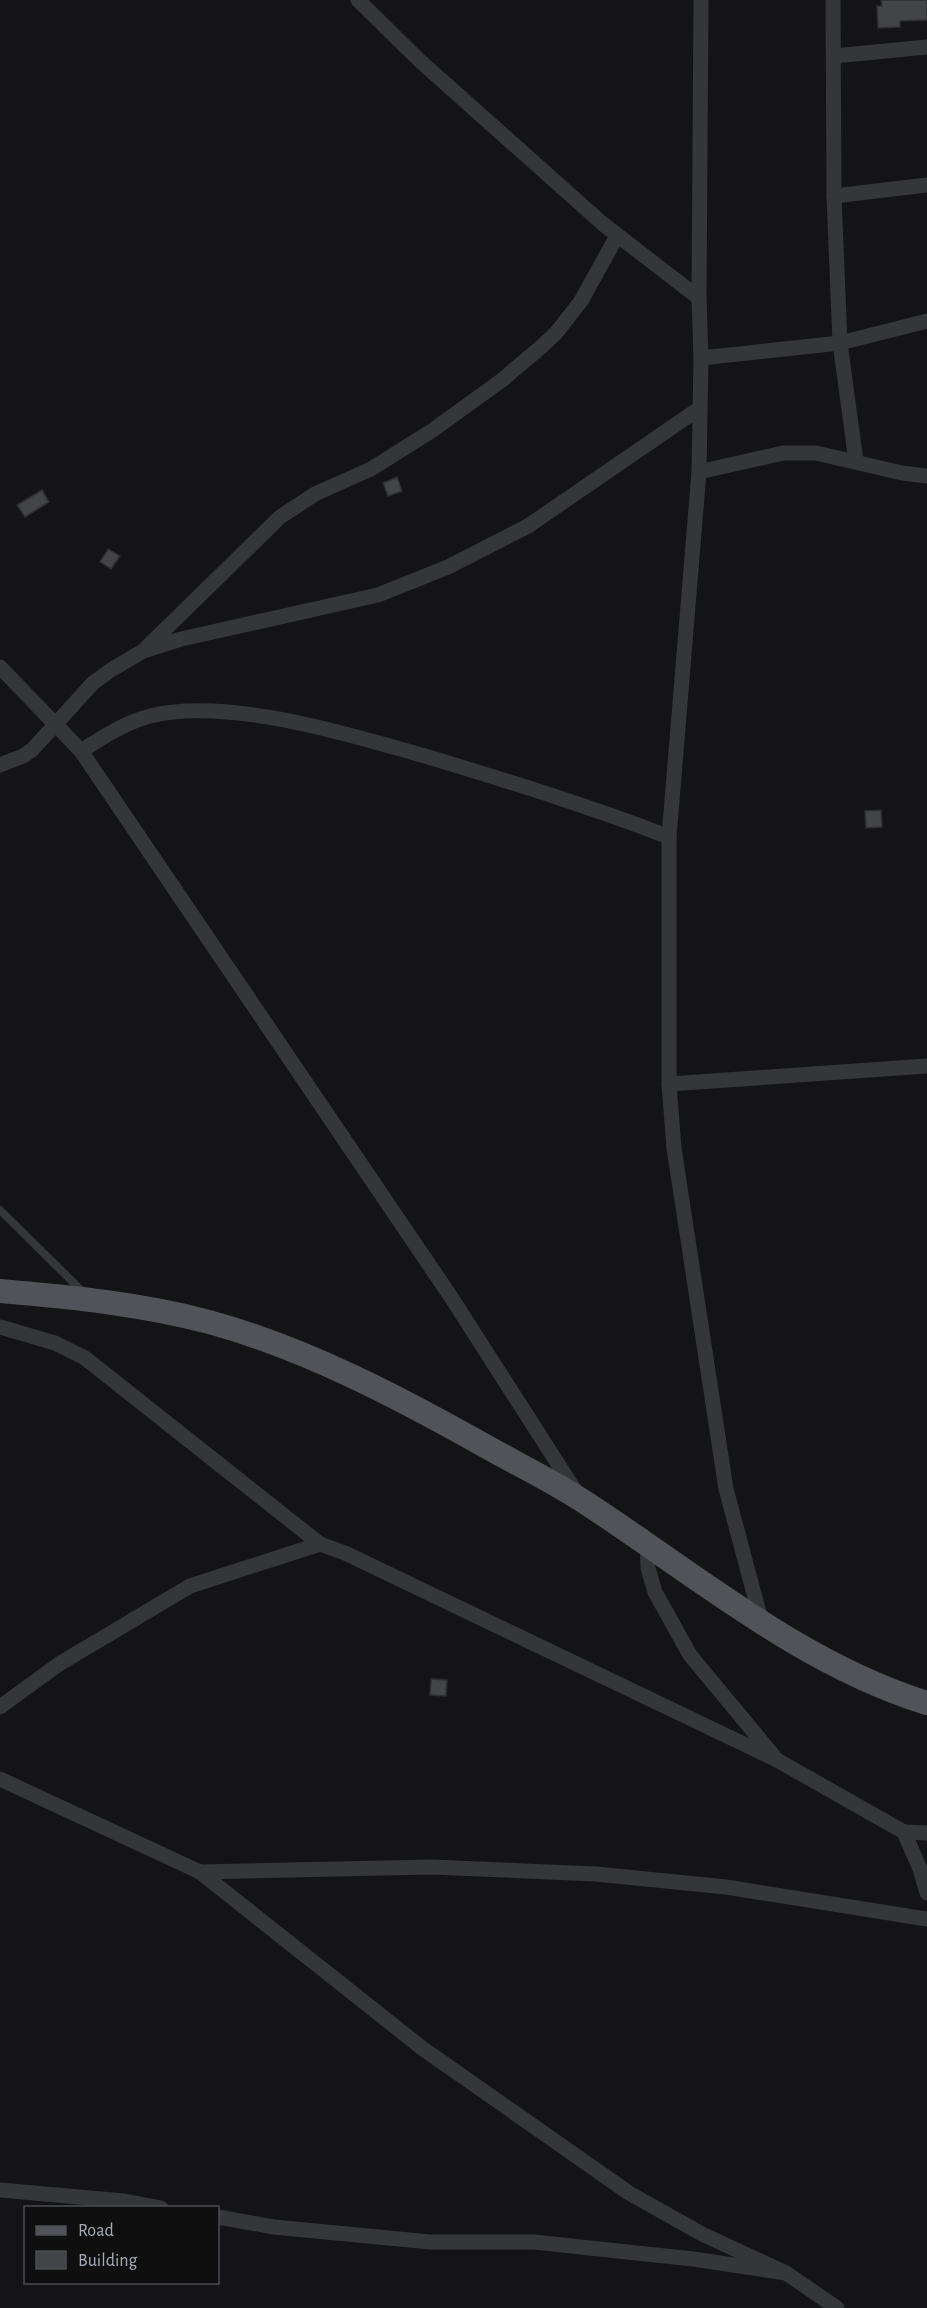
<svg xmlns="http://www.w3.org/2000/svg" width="927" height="2308" viewBox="0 0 927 2308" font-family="'Alegreya Sans',sans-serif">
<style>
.building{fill:#434448;stroke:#2e2e31;stroke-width:1.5}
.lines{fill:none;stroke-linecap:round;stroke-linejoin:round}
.service{stroke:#35363a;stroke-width:8}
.minor{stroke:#35363a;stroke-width:15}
.primary{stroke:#515359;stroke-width:24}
</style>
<rect width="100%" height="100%" fill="#141416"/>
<!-- building -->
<g class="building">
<polygon points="881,0 927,0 927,20 900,21 900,27 878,28 877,6 882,6"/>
<polygon points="397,477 402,491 388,496 383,483"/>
<polygon points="42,490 49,502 25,517 17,505"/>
<polygon points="108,549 120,556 111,569 100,562"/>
<polygon points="881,810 882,827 866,828 865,811"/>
<polygon points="431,1679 447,1680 446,1696 430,1695"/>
</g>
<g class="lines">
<!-- service -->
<polyline class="service" points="0,1210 84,1293"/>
<!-- minor -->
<g class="minor">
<polyline points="358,0 419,60 603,224 699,298"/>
<polyline points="701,0 699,298 701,358 699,472 669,837 669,1084 674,1148 726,1489 761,1620"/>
<polyline points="833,0 834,196 840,343 856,461"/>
<polyline points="834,56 927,47"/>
<polyline points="834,196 927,185"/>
<polyline points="701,358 840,343 927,321"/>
<polyline points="699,472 783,453 816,453 902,473 927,476"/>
<polyline points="146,648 280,517 315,494 371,469 433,430 502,380 541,347 556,333 581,301 617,236"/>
<polyline points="0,667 81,751 451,1297 576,1492"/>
<path d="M81,751c22,-14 43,-28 69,-35 79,-20 208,21 285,43 79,24 157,48 234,78"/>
<polyline points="0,765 23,756 32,750 93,683 111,670 143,651 181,639 378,595 448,567 528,526 700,408"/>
<polyline points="669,1084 927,1066"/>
<polyline points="0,1327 55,1343 85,1358 320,1544 345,1553 777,1760"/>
<polyline points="647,1542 648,1568 655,1592 690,1655 777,1760 904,1832 920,1869 927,1893"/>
<polyline points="0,1707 59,1664 190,1586 320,1544"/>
<polyline points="0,1779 200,1872 422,2048 629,2193 702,2234 786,2273"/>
<polyline points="904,1832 927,1833"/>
<polyline points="200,1872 431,1867 596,1874 726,1887 927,1919"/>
<polyline points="0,2190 124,2201 161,2208"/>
<polyline points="218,2217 274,2227 430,2242 534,2242 693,2259 786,2273 837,2308"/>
</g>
<!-- primary -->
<path class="primary" d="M0,1291c70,6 142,13 209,31 96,26 191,76 278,125 32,18 67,35 99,56 109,71 215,161 341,200"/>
</g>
<!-- legend -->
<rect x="24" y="2206" width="195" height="78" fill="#0f0f10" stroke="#4b4d52" stroke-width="1.5"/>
<rect x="36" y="2226" width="30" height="9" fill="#515359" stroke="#4b4d52" stroke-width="1.5"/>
<text x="78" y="2236" font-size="18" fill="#a6abb5">Road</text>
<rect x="36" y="2251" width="30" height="18" fill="#434448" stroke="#4b4d52" stroke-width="1.5"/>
<text x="78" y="2266" font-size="18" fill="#a6abb5">Building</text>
</svg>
